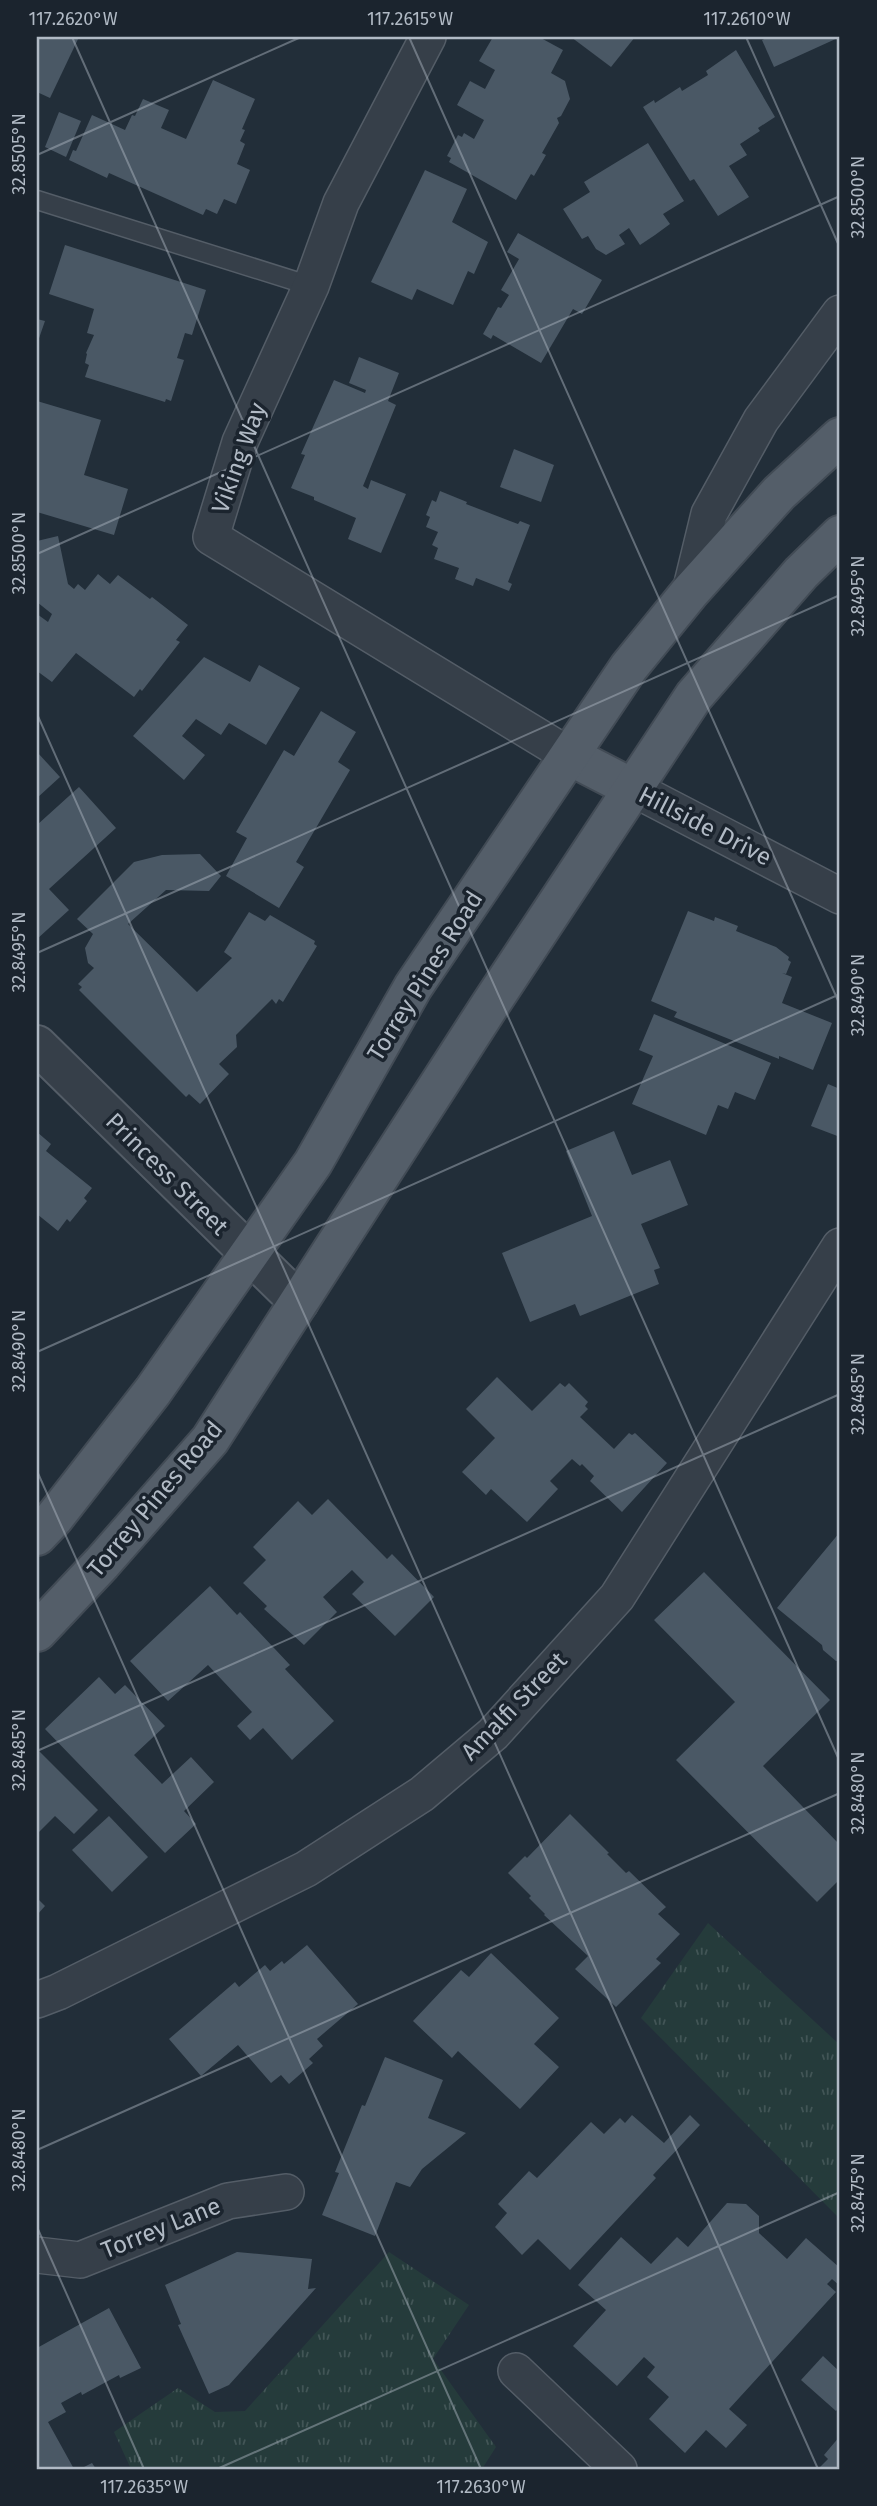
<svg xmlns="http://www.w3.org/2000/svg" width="877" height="2506" viewBox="0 0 877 2506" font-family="'Fira Sans',sans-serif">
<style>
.grass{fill:url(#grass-tufts)}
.building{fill:#4a5865}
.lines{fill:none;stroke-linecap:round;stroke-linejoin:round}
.service-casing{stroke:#545d67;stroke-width:21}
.minor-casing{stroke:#545d67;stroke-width:38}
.tertiary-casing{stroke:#545d67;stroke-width:42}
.primary-casing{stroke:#424b55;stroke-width:42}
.service{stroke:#363f49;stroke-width:18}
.minor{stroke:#363f49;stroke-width:35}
.tertiary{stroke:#363f49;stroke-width:38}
.primary{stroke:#545e69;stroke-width:38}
.ticks{fill:none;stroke:#b1bac5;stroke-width:2;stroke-opacity:0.45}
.labels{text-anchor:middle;stroke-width:7;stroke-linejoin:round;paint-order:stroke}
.street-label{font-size:24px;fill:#b1bac5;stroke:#1b242e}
.neatline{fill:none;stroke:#b1bac5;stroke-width:2.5}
.ticks-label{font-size:18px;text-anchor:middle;fill:#b1bac5}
</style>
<defs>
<pattern id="grass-tufts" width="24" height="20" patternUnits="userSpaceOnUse" patternTransform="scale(1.75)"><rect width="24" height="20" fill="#253b3b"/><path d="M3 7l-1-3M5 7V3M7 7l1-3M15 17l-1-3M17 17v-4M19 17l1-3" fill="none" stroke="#425556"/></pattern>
</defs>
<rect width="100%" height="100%" fill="#222e39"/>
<!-- grass -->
<g class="grass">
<polygon points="708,1923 840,2045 840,2219 641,2018"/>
<polygon points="389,2252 469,2305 433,2359 496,2447 482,2469 131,2469 114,2432 178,2388 215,2412 245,2411"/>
</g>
<!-- building -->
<g class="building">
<polygon points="37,37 79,37 50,98 37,92"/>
<polygon points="493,37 539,37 563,50 551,73 565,81 570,99 561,116 557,118 559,123 542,153 546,155 534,176 531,174 516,200 449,162 451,158 447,156 458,135 462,137 464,133 474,139 484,120 457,105 470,81 485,89 495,70 479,61"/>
<polygon points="571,37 635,37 611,67"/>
<polygon points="769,37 840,37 774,67 762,40"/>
<polygon points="736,50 775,117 758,128 760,131 740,144 747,155 729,166 749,197 718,216 694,179 690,181 643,107 654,100 655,103 680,87 682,91 708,75 706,71"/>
<polygon points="213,80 255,99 242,129 245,130 240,141 245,144 237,164 250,170 236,204 224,199 217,214 206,209 203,215 109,173 107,178 69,160 73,150 76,151 92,115 125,130 132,115 135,116 143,99 169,110 161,128 186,139"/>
<polygon points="59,112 81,121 66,157 45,147"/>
<polygon points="648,143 684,201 663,214 670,224 655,235 640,245 629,228 619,235 625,244 606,255 596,249 588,236 582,239 563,209 590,192 584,182"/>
<polygon points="425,170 467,189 452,222 488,242 474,274 468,271 453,305 417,289 412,300 371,282"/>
<polygon points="518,233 602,280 582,314 573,309 541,363 493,335 491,339 483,334 498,307 501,308 509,295 501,290 519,259 507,252"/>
<polygon points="65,245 206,290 192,335 185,333 177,358 184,360 171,401 166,399 165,402 85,377 89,365 85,363 87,354 86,353 94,335 87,333 94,309 49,294"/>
<polygon points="37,319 45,321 37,344"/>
<polygon points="359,357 399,373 388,401 396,405 363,486 368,489 371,480 406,494 381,553 348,539 356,518 314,500 314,497 291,488 305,455 301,454 334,380 365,393 366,390 349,383"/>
<polygon points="37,401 101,420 84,475 128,489 114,535 37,512"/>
<polygon points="514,449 554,465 541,502 500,487"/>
<polygon points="440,491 467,502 466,504 518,524 520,521 530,525 508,582 512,584 509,591 476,578 473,586 455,579 459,568 434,559 438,548 432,545 438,532 426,527 430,517 426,515 432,500 436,502"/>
<polygon points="58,536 68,584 74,589 78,584 85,590 98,574 110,584 118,575 150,599 152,597 188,625 176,640 180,642 142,691 140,689 134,697 76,653 52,682 37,671 37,614 48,622 52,614 37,602 37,541"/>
<polygon points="204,657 250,682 259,665 300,688 266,745 229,723 221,735 196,719 182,736 205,755 184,780 133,736"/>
<polygon points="321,711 356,732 338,762 350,770 296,862 304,867 279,908 226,876 247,838 236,832 284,750 294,756"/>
<polygon points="37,752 60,777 37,798"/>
<polygon points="79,787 116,828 49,889 69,910 37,939 37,825"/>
<polygon points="200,854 221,876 209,891 166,890 128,924 197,992 232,958 224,952 249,912 265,921 270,915 315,941 314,944 317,946 283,1002 279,999 276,1004 272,999 236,1035 237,1047 219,1064 229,1074 200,1104 189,1094 186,1097 79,990 82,987 78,984 94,968 88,963 85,948 93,934 77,919 134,862 162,855"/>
<polygon points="688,911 714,921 715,917 738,926 736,931 776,947 789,957 788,960 791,962 786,974 782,973 792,977 782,1003 832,1023 813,1070 779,1056 779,1059 674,1017 677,1012 651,1001"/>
<polygon points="654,1014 771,1063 755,1100 735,1092 728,1109 718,1105 706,1135 632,1104 653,1056 639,1050"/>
<polygon points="828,1084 840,1089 840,1137 811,1126"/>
<polygon points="614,1131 632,1175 670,1160 688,1205 641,1224 660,1268 654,1270 659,1284 580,1316 575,1304 530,1322 502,1253 592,1216 566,1151"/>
<polygon points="37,1132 51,1144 46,1151 92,1188 84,1198 87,1201 70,1222 67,1219 58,1231 37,1214"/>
<polygon points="497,1377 532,1411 560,1383 565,1387 569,1383 588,1402 585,1406 588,1409 580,1417 614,1449 629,1433 632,1435 635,1433 667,1463 622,1512 590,1481 594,1476 582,1464 580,1466 572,1459 550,1481 558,1489 527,1522 491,1489 486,1495 462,1472 495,1438 466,1409"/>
<polygon points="328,1499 387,1559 392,1554 434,1597 395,1636 352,1594 364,1582 352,1570 323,1597 337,1612 304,1645 264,1609 267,1606 243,1583 266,1560 253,1547 298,1501 312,1515"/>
<polygon points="840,1532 840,1660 836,1661 823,1650 822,1645 777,1608"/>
<polygon points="704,1572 830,1700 763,1766 840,1845 840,1879 817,1902 676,1760 735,1702 654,1620"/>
<polygon points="210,1586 237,1615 240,1612 290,1665 285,1669 334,1721 292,1760 263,1728 250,1740 237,1726 252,1712 208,1665 168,1701 130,1661"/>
<polygon points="99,1677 115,1694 125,1685 165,1726 134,1755 162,1784 191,1757 214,1782 184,1811 196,1824 165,1853 45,1729"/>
<polygon points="37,1749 98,1810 74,1834 55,1816 37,1834"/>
<polygon points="570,1814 609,1853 607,1854 626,1873 629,1871 666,1907 658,1914 680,1934 656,1959 661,1963 616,2007 575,1969 588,1956 544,1915 545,1914 529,1898 531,1896 508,1873 525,1856 527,1858"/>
<polygon points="109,1816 148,1857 112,1892 72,1850"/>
<polygon points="37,1898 45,1906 37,1915"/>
<polygon points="307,1945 358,2004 317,2039 323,2046 309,2059 313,2063 289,2084 281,2075 271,2083 238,2045 201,2076 169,2039 235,1982 239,1987 265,1965 270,1971 282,1961 284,1964"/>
<polygon points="491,1953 559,2018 534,2044 559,2067 520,2109 458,2051 452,2058 413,2021 461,1970 469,1977"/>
<polygon points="385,2057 443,2080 428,2118 466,2133 422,2169 410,2187 396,2182 375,2236 322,2215 339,2173 335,2172 362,2105 365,2106"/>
<polygon points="632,2115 664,2143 690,2115 700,2125 653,2175 656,2178 570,2270 538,2239 522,2255 495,2227 507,2213 498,2204 529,2171 537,2178 591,2122 604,2134 620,2118 625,2123"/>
<polygon points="727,2203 746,2204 759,2216 759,2233 787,2259 806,2238 840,2268 840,2286 832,2279 827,2284 836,2292 729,2409 747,2425 726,2448 706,2430 685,2453 649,2419 669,2397 647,2377 655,2367 644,2357 617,2386 573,2346 606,2310 578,2285 621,2237 651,2264 677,2237 688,2247"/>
<polygon points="237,2252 312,2259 308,2289 316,2288 229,2385 209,2394 178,2325 181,2324 165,2285"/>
<polygon points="109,2308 141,2368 120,2378 119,2375 82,2395 81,2392 61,2403 66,2412 48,2422 74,2469 37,2469 37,2348"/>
<polygon points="823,2356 840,2372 840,2406 836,2411 801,2380"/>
<polygon points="840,2436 840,2469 818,2469 828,2459 824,2455"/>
<polygon points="92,2463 96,2469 80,2469"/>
</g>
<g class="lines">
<defs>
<polyline id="service" points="37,200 311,286"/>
<g id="minor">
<polyline points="428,37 341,203 311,286 240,442 211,537 570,756"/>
<polyline points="690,592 709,514 761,420 840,313"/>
<polyline points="632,788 840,896"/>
<polyline points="37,2000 58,1992 306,1869 422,1794 493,1734 617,1597 840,1246"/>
<polyline points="37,2255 80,2260 228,2201 286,2192"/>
<polyline points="516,2371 619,2469"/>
</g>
<polyline id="tertiary" points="37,1045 299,1302"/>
<g id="primary">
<polyline points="570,756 632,788"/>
<polyline points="37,1536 54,1518 153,1391 313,1163 413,987 629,667 690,592 779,493 840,437"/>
<polyline points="37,1632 102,1563 210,1440 490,1005 694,696 801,573 840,535"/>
</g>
</defs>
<!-- service casing -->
<use href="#service" class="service-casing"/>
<!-- minor casing -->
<use href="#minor" class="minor-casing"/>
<!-- tertiary casing -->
<use href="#tertiary" class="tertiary-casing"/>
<!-- primary casing -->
<use href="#primary" class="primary-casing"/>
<!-- service -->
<use href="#service" class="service"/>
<!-- minor -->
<use href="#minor" class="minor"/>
<!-- tertiary -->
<use href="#tertiary" class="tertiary"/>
<!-- primary -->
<use href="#primary" class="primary"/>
</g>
<!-- ticks -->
<path class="ticks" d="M72,37l768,1725M409,37l431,968M746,37l94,211M37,155l264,-118M37,554l803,-358M37,714l781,1755M37,953l803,-358M37,1352l803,-358M37,1471l444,998M37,1751l803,-357M37,2150l803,-357M37,2227l107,242M217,2469l623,-277"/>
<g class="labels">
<!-- street labels -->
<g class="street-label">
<text transform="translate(239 458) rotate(-70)" y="8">Viking Way</text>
<text transform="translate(705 826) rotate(27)" y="8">Hillside Drive</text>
<text transform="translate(425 976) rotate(-58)" y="8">Torrey Pines Road</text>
<text transform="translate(167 1174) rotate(45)" y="8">Princess Street</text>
<text transform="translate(155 1499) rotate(-50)" y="8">Torrey Pines Road</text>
<text transform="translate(514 1706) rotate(-46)" y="8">Amalfi Street</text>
<text transform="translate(161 2228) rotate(-22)" y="8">Torrey Lane</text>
</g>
</g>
<!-- border -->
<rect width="877" height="2506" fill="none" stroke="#1b242e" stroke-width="77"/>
<rect x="38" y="38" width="800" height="2430" class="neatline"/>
<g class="ticks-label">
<text x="73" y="25">117.2620°W</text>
<text x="410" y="25">117.2615°W</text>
<text x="747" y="25">117.2610°W</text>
<text transform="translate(19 154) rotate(-90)" y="6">32.8505°N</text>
<text transform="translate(858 197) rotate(-90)" y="6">32.8500°N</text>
<text transform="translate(19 553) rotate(-90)" y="6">32.8500°N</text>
<text transform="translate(858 596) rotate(-90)" y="6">32.8495°N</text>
<text transform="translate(19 952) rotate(-90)" y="6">32.8495°N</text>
<text transform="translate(858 995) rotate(-90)" y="6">32.8490°N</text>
<text transform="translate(19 1351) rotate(-90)" y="6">32.8490°N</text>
<text transform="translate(858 1394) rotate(-90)" y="6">32.8485°N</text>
<text transform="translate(19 1750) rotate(-90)" y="6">32.8485°N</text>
<text transform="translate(858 1793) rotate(-90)" y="6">32.8480°N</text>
<text transform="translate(19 2150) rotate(-90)" y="6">32.8480°N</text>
<text transform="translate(858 2193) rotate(-90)" y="6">32.8475°N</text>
<text x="144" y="2493">117.2635°W</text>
<text x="481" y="2493">117.2630°W</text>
</g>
</svg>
